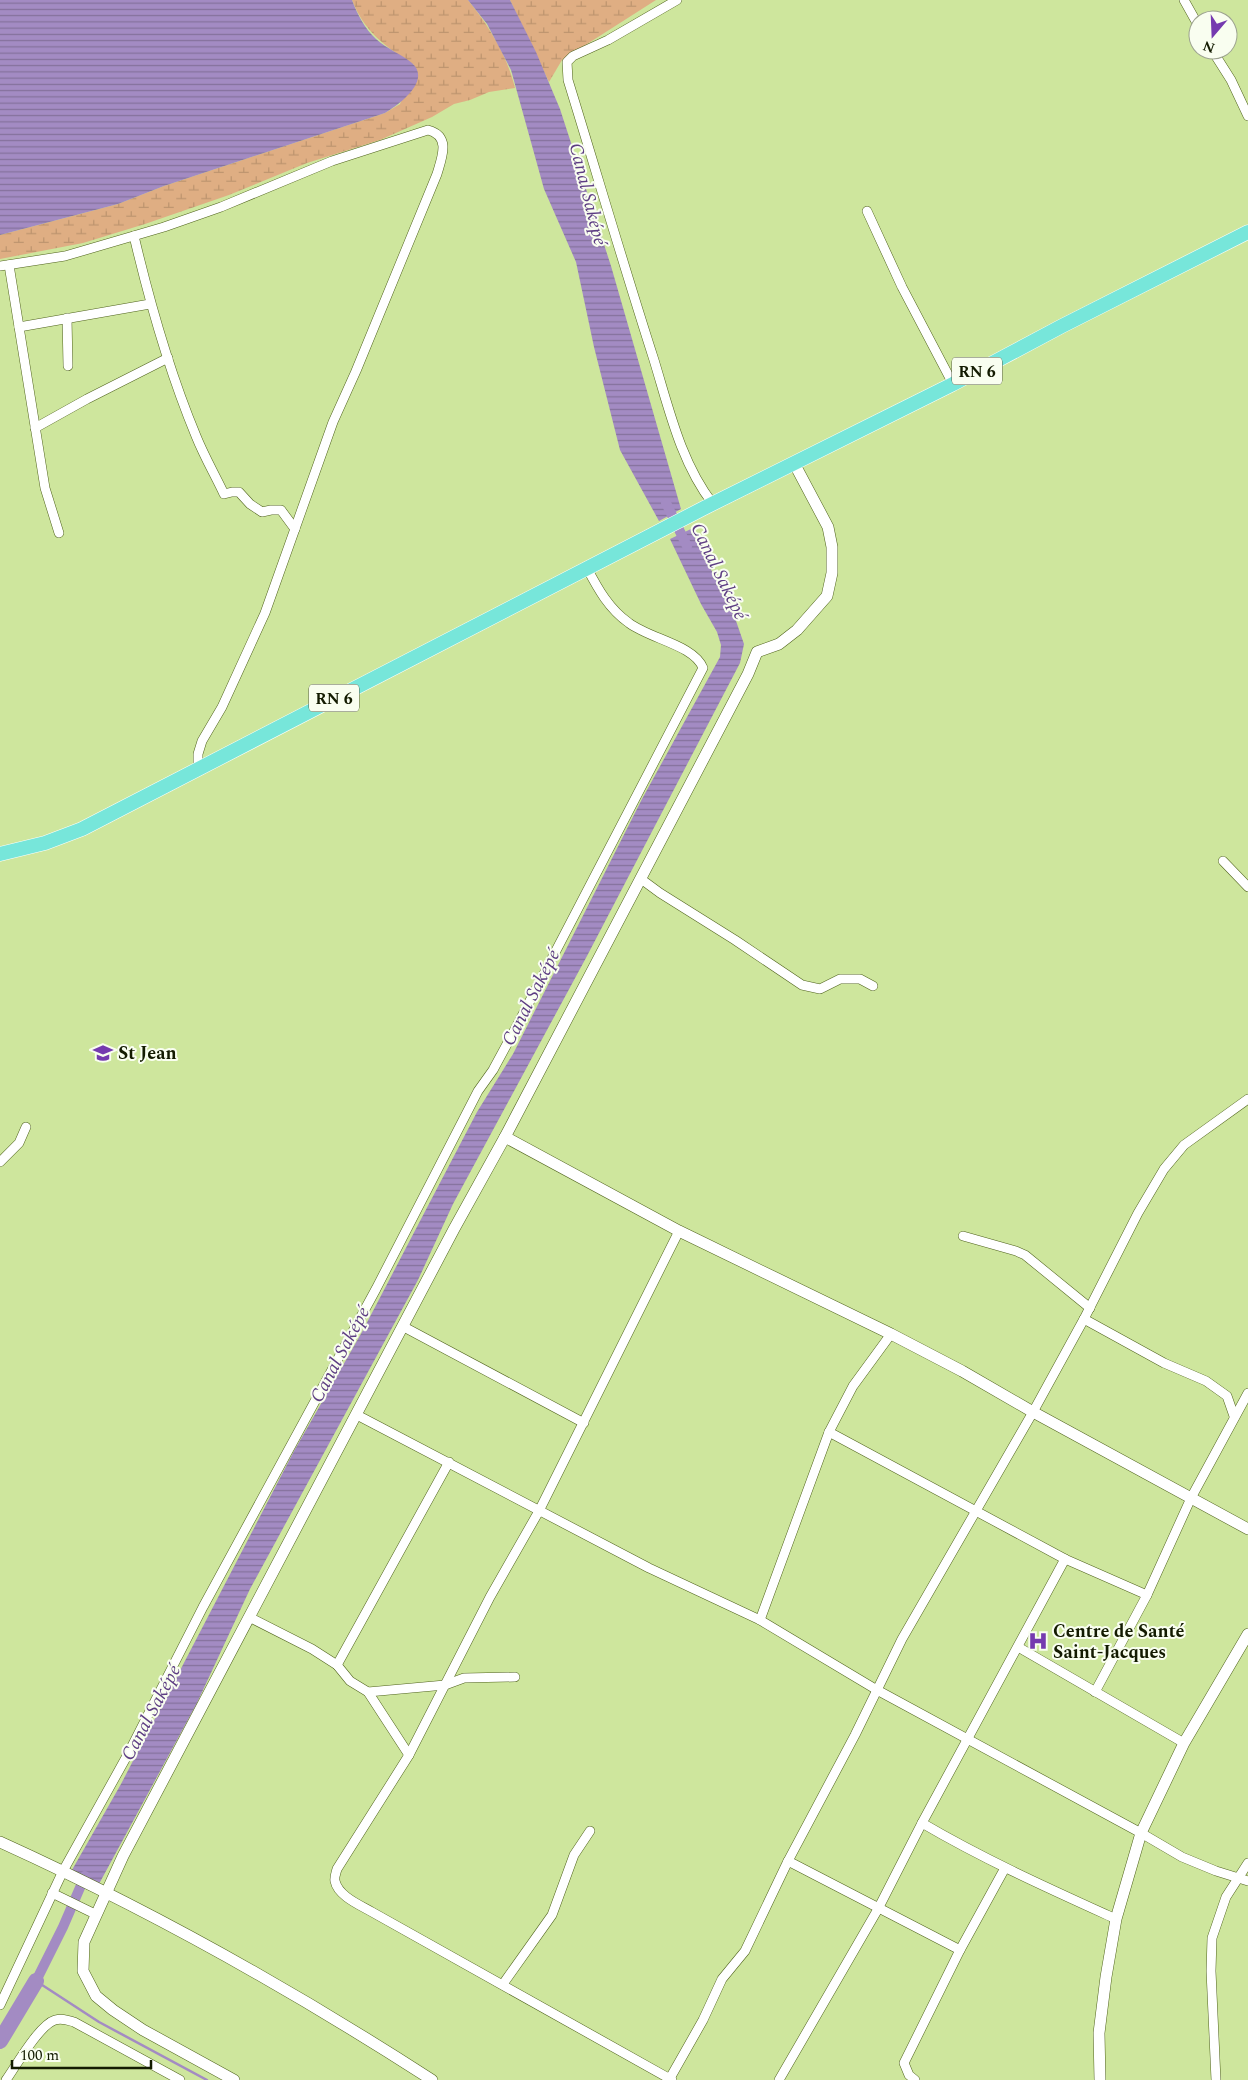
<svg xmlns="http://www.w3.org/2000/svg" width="1248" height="2080" viewBox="0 0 1248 2080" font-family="Spectral,serif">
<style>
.wetland{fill:url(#wetland-marsh)}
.water{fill:url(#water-rules)}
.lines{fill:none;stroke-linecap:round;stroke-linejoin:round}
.stream{stroke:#a38bc3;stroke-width:2.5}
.canal{stroke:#a38bc3;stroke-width:10}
.river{stroke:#a38bc3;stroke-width:16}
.minor-casing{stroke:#50631d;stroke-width:10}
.tertiary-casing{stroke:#50631d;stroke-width:12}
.primary-casing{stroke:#fff;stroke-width:15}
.minor{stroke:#fff;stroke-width:9}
.tertiary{stroke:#fff;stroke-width:11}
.primary{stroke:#77e6da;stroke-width:14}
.labels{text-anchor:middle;stroke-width:4;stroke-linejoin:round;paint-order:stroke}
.shield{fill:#f9fef0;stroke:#585f49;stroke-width:1}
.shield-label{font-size:16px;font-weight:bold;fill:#131b01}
.poi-label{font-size:18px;font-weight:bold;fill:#131b01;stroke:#f9fef0;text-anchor:start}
.water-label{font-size:19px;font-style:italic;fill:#5d3d83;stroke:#f9fef0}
</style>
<defs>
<pattern id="wetland-marsh" width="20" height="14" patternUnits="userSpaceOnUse" patternTransform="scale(1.25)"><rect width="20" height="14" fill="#dfae83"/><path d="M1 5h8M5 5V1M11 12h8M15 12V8" fill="none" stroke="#be956f"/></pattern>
<pattern id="water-rules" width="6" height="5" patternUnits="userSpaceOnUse" patternTransform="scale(1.25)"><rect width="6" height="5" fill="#a38bc3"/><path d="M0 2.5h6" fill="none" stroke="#84719c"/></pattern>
</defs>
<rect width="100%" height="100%" fill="#cee69d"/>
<!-- wetland -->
<g class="wetland">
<path d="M352,0h116c21,26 39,55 47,88l-26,4 -19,8 -16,4 -22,13 -52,23 -73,23 -78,32 -84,29 -62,19 -83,16v-24l118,-31 46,-18 221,-73 15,-9 14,-39c-29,-19 -49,-32 -62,-65z"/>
<polygon points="510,0 656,0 562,60 549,82"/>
</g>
<!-- water -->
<g class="water">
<path d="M0,0h352c5,14 13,29 24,39 11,10 25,15 36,24 20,18 -14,42 -27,50l-221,73 -46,18 -118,31z"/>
<polygon points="468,0 510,0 536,52 560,109 611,266 681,509 659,521 620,450 594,347 576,262 544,189 511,70 487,24"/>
<polygon points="691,529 735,618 744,644 740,663 587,956 453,1204 418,1280 250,1589 197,1703 99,1884 72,1870 121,1784 294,1451 362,1332 477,1112 513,1054 642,799 720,657 721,645 717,632 701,604 670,539"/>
</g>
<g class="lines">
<!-- stream -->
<polyline class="stream" points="36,1981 99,2022 207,2080"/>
<!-- canal -->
<g class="canal">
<polyline points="666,503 687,546"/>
<polyline points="36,1981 63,1927 85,1876"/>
</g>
<!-- river -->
<polyline class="river" points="0,2041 36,1981"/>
<defs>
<g id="minor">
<path d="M677,0l-69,40 -35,16 -6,6 1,18c29,94 56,187 86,280 15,49 27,103 59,144"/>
<polyline points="1184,0 1198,25"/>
<polyline points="1212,50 1231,80 1248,116"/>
<polyline points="867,211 902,287 953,384"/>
<path d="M134,236c16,68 35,135 62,200 8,20 19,39 28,58l8,-2h7l11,12 12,8 9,-2h10l14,19"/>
<polyline points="9,265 45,488 59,533"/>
<path d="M0,266l65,-10 99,-29 57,-20 111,-46 96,-31c23,6 14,27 9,44l-81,197 -23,51 -68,191 -43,94 -20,34 -4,13v14"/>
<polyline points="67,318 68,366"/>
<polyline points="19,327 150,304"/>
<polyline points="35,428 87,399 168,358"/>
<polyline points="1223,861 1248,887"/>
<polyline points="641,879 660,893 735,940 802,985 820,989 840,979 860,979 873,986"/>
<polyline points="0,1162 19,1143 26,1127"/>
<polyline points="963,1236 1016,1251 1025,1255 1090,1308"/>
<polyline points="1084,1319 1164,1363 1206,1381 1227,1396 1234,1416"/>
<polyline points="404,1327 584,1423"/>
<polyline points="357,1415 649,1568 760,1620 877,1690 1141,1833 1182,1857 1216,1871 1248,1881"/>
<polyline points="829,1432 1065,1559 1147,1595"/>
<polyline points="249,1617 312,1649 337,1665 350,1681 368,1692 409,1755"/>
<polyline points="760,1620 829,1432 853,1386 891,1334"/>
<polyline points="1018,1647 1184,1743"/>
<polyline points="337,1665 449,1462"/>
<polyline points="368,1692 445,1685 464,1678 515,1677"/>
<polyline points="1095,1692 1147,1595 1191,1498 1248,1393"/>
<path d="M922,1823c63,37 128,66 194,96"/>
<polyline points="788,1861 960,1950"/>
<polyline points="52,1893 95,1914"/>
<polyline points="503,1984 552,1915 574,1855 590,1831"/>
<path d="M0,2005l63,-134 65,-117 75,-147 173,-318 102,-198 15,-21 27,-50 183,-352c-9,-23 -53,-29 -74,-45 -20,-14 -31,-34 -42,-55"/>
<path d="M6,2080c10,-14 33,-55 49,-60 7,-2 12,0 19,2l106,58"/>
<polyline points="669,2080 703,2020 722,1979 745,1951 788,1861 855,1735 902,1639 1033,1412 1084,1319 1138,1213 1164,1169 1184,1145 1248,1099"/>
<path d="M672,2080l-300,-168c-12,-7 -34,-16 -37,-31 -1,-3 1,-8 2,-12l72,-114 81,-158 49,-86 140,-280"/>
<polyline points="779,2080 878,1909 922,1823 1065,1559"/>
<polyline points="915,2080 909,2075 904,2063 960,1950 1005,1868"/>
<polyline points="1216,2080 1211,1971 1212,1938 1226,1897 1248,1863"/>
</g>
<g id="tertiary">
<polyline points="505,1137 679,1231 891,1334 962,1371 1033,1412 1248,1529"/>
<path d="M0,1842c150,68 294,149 432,238"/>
<polyline points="234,2080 143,2030 113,2010 96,1996 83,1971 84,1942 123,1856 454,1229 505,1137 748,674 757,652 779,644 797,630 827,596 832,573 832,547 828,527 794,463"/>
<polyline points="1100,2080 1099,2033 1106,1977 1116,1919 1141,1833 1184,1743 1248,1634"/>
</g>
<polyline id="primary" points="0,854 45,843 82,829 704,508 953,384 1062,326 1248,232"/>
</defs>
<!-- minor casing -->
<use href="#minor" class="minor-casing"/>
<!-- tertiary casing -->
<use href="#tertiary" class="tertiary-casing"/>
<!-- primary casing -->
<use href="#primary" class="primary-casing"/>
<!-- minor -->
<use href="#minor" class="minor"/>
<!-- tertiary -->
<use href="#tertiary" class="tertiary"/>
<!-- primary -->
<use href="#primary" class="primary"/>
</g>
<!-- icons -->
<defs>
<symbol id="school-bare" viewBox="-9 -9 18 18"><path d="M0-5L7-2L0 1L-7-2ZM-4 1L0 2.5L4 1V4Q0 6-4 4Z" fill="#753aaf" stroke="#f9fef0" stroke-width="2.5" paint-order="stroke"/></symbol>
<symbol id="hospital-bare" viewBox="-9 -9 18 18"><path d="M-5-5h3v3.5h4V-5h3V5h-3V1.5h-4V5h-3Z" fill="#753aaf" stroke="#f9fef0" stroke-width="2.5" paint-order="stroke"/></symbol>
</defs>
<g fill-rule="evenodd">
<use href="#school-bare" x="89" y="1039" width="28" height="28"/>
<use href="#hospital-bare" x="1024" y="1627" width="28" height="28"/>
</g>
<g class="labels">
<!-- shield labels -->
<g class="shield">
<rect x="952" y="357.5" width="50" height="27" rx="4"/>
<rect x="309" y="684.5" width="50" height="27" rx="4"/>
</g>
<g class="shield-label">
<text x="977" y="377">RN 6</text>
<text x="334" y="704">RN 6</text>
</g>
<!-- poi labels -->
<g class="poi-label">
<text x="118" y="1059">St Jean</text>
<text x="1053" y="1637">Centre de Santé<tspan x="1053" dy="21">Saint-Jacques</tspan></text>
</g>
<!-- water labels -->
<g class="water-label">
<text transform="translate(589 194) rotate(76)" y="7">Canal Saképé</text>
<text transform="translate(720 571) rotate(64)" y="7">Canal Saképé</text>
<text transform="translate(530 997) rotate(-63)" y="7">Canal Saképé</text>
<text transform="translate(339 1354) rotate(-62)" y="7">Canal Saképé</text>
<text transform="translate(150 1712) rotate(-62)" y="7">Canal Saképé</text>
</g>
</g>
<!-- north arrow -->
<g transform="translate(1213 35) rotate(199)"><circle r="24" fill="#f9fef0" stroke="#9da390"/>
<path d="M0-4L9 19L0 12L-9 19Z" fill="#753aaf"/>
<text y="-8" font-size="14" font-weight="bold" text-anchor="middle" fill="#131b01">N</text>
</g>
<!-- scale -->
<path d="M12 2060v8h139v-8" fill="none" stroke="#131b01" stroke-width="2.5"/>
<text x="20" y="2060" font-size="15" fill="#131b01" stroke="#f9fef0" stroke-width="4" paint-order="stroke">100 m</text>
</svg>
